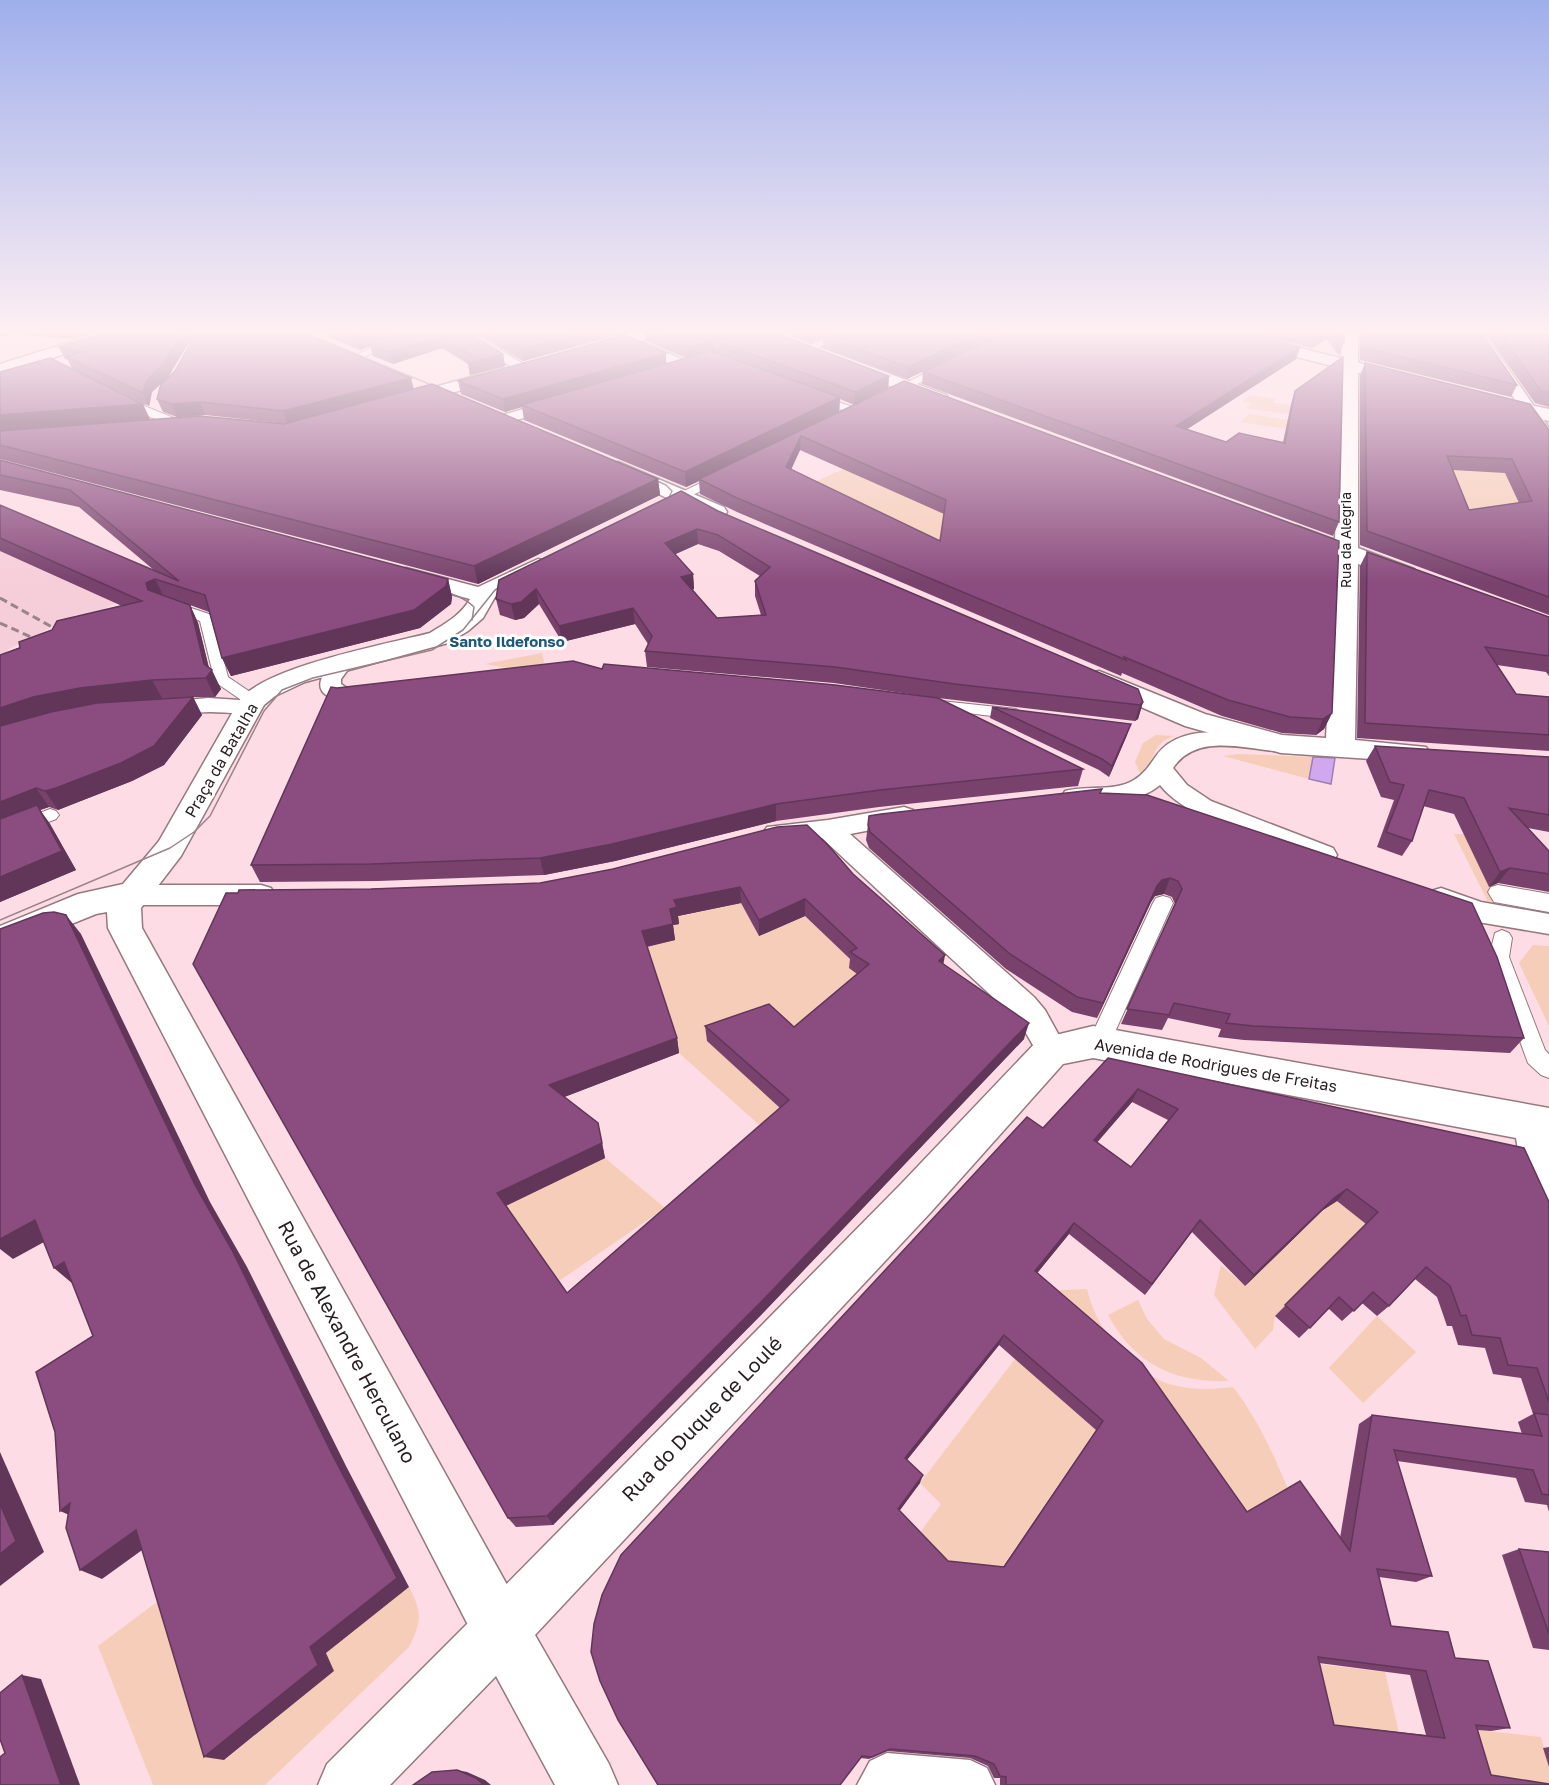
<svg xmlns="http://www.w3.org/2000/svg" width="1549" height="1785" viewBox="0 0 1549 1785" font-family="'Golos Text',sans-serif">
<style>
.built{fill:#f6ced9}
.green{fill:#f6cdb8}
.water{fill:#d1a8ef;stroke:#9e7eb1;stroke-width:1.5}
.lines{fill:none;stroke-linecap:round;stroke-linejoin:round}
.pedestrian-casing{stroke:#957880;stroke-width:2}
.minor-casing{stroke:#957880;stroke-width:3}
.tertiary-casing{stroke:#957880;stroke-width:3}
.secondary-casing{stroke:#957880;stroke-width:3}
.pedestrian{fill:#fff;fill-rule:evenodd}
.minor{fill:#fff;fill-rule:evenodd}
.tertiary{fill:#fff;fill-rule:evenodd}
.secondary{fill:#fff;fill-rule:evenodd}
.tram{stroke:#9a838a;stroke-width:1.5}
.rail{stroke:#9a838a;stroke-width:3;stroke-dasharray:8 4.5;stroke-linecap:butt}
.wall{fill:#78426d;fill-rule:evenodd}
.shaded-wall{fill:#613659}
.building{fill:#8b4d7f;stroke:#613659;stroke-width:1.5;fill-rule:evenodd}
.labels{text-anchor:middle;stroke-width:6;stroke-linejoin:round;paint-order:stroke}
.far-street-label{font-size:14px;fill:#281d20;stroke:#fff}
.far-neighbourhood-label{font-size:15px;font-weight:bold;fill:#1e5879;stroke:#fff}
.street-label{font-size:16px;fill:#281d20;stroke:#fff}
.near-street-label{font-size:20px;fill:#281d20;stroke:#fff}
</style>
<rect width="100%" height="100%" fill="#fddce5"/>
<!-- built -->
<polygon class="built" points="0,518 153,584 86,618 77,614 7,650 15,655 0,662"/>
<!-- green -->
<g class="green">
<polygon points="1251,395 1275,399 1274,403 1290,405 1290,409 1294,410 1294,415 1246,408 1251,404 1242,401"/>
<polygon points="1250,414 1299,422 1299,431 1240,422"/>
<polygon points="1507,459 1520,497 1521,519 1362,491 1441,469"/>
<polygon points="843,469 947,515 946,542 926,550 815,482"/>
<polygon points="542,653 544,662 541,667 521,670 485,664"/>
<path d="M1156,735l18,1c-26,8 -18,30 -33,39l-6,-13 8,-19z"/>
<polygon points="1238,754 1313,757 1309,779 1223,756"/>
<polygon points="1454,834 1464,834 1491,891 1503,904 1488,902"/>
<polygon points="741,903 759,936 805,916 855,964 861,976 799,1083 775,1139 679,1053 650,965 637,949 671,925 676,917"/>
<polygon points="1533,945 1549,946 1549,1026 1519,963"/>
<polygon points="605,1158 665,1208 556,1283 503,1207"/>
<polygon points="1335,1199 1367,1224 1275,1316 1273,1330 1255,1349 1214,1295 1221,1265 1245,1286"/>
<path d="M1087,1289c7,28 19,47 40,66 8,7 16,16 25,21 23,15 55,14 81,11 24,31 40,66 55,102l-51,30 -196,-228z"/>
<path d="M1138,1300l9,19 17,20 37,19 28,23c-56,2 -94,-17 -121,-66z"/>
<polygon points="1377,1316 1416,1352 1363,1403 1329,1368"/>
<polygon points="1015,1359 1096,1430 1003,1566 1009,1574 944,1568 916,1538 941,1504 920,1483"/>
<path d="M409,1587c13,25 13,34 0,60l-144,138h-112l-55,-139 75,-56 52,170 108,-89 -7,-18z"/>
<polygon points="1317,1664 1385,1672 1400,1737 1332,1729"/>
<polygon points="1458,1728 1541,1737 1549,1767 1549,1785 1472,1777"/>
</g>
<!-- water -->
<polygon class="water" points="1313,757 1335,758 1331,784 1309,779"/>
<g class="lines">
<defs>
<g id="pedestrian">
<polygon points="404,332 417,332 360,359 352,357"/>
<polygon points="846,332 860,332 808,351 800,349"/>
<polygon points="943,364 952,366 894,396 885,394"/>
<polygon points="814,393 858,409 859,411 854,414 850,413 810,398 809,396"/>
<polygon points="125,398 181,421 183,423 177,426 150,417 121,403 120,401"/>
<polygon points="723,472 729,476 727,479 686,498 682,499 676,495"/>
<polygon points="170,601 212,615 228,677 259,698 261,701 259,704 247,704 215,682 200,621 165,608 163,605 165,602"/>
<polygon points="941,701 1016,709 1024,714 1016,719 935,709 933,706 935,703"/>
<polygon points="50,809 56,811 59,815 56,819 0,841 0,828"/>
<polygon points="1498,885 1549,894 1549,912 1494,902 1488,892 1491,887"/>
<polygon points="1163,896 1170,898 1173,903 1110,1043 1107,1050 1099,1052 1091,1050 1088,1043 1153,903 1156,898"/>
<polygon points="1502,930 1509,933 1512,938 1509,957 1545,1050 1549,1054 1549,1078 1541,1075 1528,1063 1489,957 1495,933"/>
</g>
<g id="minor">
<polygon points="456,332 471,332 530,368 528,371 518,371"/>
<polygon points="1470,332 1483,332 1549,428 1549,444 1543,442"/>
<polygon points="633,338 691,363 693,366 691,369 681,369 628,345 626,342"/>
<polygon points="557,399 562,400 564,403 562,406 501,425 493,420 496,417"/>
<path d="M341,658l8,1 3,5 -11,15v5l6,4 24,1 3,5 -3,5c-22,5 -68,2 -44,-30 4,-7 6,-9 14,-11z"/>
<path d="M208,698l49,3 3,5 -3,5c-15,4 -32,1 -47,1 -19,0 -39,5 -57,1l-3,-5 3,-5z"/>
<path d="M1219,732l56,5 8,2 4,5 -4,5 -8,2c-34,-3 -79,-17 -102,17l14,17 24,16 122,47 4,7 -4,7 -9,2 -9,-2c-43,-18 -128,-42 -155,-77 -19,17 -70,25 -95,18l-3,-6 3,-6c22,-6 49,1 69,-11 10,-6 16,-15 22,-24 15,-21 39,-24 63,-24z"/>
<polygon points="904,807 913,810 917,816 913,822 850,834 1034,997 1045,1010 1067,1050 1063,1059 1052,1063 1041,1059 1023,1028 1012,1015 822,838 776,842 767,839 763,833 767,827 828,820"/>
<polygon points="130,885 261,885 271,888 275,895 271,902 261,905 130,905 120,902 116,895 120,888"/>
<polygon points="1441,888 1481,902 1549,914 1549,934 1478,922 1431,905 1427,898 1431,891"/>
<polygon points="887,1753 970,1760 987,1768 995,1785 857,1785 870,1761"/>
</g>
<g id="tertiary">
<polygon points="762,332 784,332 786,335 946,395 949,399 946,403 934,403 772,341"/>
<polygon points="1342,332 1358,332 1358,548 1414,569 1418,574 1414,579 1406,581 1358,564 1355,740 1426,747 1430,753 1426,759 1416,762 1281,753 1185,726 1090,685 1086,679 1090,673 1099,671 1205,714 1282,735 1326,738 1335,555 1289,538 1286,533 1289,528 1297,526 1335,540"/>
<polygon points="618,462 724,507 727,512 724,517 716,518 708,517 611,472 608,468 611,464"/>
<path d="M538,559l8,2 4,5 -4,5 -51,26 -12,21 -15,13 -20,12 -143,39 -30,14 -11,9 -83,151 -40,52 1,20 379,682 8,20 -8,20 -20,8 -20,-8 -373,-722 -1,-16 -11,2 -96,39v-27l78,-32 45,-10 36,-43 80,-140c24,-34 148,-57 191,-68 16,-10 31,-18 40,-34l-72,-19 -4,-5 4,-5 8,-2 72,19z"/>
</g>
<g id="secondary">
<polygon points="103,332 128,332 126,335 0,374 0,364"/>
<polygon points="637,332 663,332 661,335 590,355 582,350 584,347"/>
<polygon points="1210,332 1237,332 1411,376 1414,380 1411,384 1405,385 1212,335"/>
<polygon points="502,368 508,369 511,373 508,377 402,407 396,406 393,402 396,398"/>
<polygon points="1493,397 1549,409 1549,421 1487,406 1484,402 1487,398"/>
<polygon points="1093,1026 1549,1108 1549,1201 1534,1196 1521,1168 1516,1138 1093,1058 1063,1064 931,1212 535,1635 609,1764 618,1785 555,1785 496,1676 390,1785 318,1785 327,1764 481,1610 901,1184 1039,1039"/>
</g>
</defs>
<!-- pedestrian casing -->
<use href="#pedestrian" class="pedestrian-casing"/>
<!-- minor casing -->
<use href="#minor" class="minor-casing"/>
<!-- tertiary casing -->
<use href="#tertiary" class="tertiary-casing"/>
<!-- secondary casing -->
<use href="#secondary" class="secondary-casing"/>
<!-- pedestrian -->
<use href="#pedestrian" class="pedestrian"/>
<!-- minor -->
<use href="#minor" class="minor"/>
<!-- tertiary -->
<use href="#tertiary" class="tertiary"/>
<!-- secondary -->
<use href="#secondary" class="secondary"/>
<!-- tram -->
<g class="tram">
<polyline points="303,332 446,391"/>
<polyline points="642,474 666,485 672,491 666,504 660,507"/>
<path d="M435,589c14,4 28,7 39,18l-2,13"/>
<polyline points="0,920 170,848 194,832 210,816 264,711 282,690 313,678 432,650 463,630 495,590 512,580"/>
</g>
<!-- rail -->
<g class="rail">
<polyline points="0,598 52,627"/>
<polyline points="0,623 31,637"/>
</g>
</g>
<!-- wall -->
<g class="wall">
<polygon points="0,332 95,332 73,339 10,334 1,337 0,337"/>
<path d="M107,332h195l112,57 244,90 2,16 -182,89 -478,-125v-87l150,47 134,5h3l-82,-9 -28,2 -14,-5 -6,-13 4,-15 -9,8 -3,14 -77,-37 -4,-9 -3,-1 -6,-12zM188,344h3l-16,27 -7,6z"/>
<polygon points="317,332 468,332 503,354 505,366 470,375 468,364 442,348 393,364 373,356 370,346 360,350"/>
<polygon points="475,332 628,332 523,361"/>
<path d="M645,332h128l116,44 -1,12 -34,17 -14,-6 -1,13 493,301 -8,16 -8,6 -34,-2 -60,-17 -100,-43 -1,3 -384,-164 -37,-18 -1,-13 -13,6 -162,-67 -2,-13 -17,5 -44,-18 -3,-13 208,-28v11l20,-6 -40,-17zM800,450l144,64 -4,27 -149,-72z"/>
<polygon points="786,332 1006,332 907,379 823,348 823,338 810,343 788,334"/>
<polygon points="1246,332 1344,332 1344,343 1339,355 1326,339 1312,348"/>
<polygon points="1360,332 1481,332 1517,385 1511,397 1360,360"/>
<polygon points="1485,332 1549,332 1549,407 1535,403"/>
<polygon points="1300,347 1296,359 1187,429 1226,442 1283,442 1291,404 1295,391 1339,522 1333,536 922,384 923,372"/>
<path d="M1365,363l184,67v185l-189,-70v-170zM1453,470l52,3 14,30 -50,7z"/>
<polygon points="0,460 448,579 452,597 451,604 420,628 231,676 222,658 209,612 190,605 198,623 209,668 221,689 215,697 193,697 202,715 164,765 132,781 68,806 58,810 49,807 40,810 50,824 76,870 0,902 0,655 122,606 0,551 0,505 155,571 79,507 0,490"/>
<path d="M718,511l425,191 -5,17 -3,2 -197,-23 145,71 -5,17 -199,21 -103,14 -161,40 -71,14 -166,6 -118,1 -9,-17 86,-177 265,-19 335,29 -103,-15 -187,-16 -2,-16 3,-7 -13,-20 -73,18 -23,-38 -15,14 -9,2 -15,-5 -4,-16zM698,544l21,7 41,25 -5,5v15l6,19 -44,3 -25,-28 2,-1 -1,-15 -18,-20z"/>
<polygon points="1367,552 1549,617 1549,676 1546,672 1497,665 1516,694 1549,697 1549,751 1357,738 1360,566"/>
<polygon points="992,707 1127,735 1109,777 1099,770 990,718"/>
<polygon points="1375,746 1549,757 1549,832 1528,828 1549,851 1549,892 1498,883 1489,887 1454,814 1423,806 1412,841 1402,856 1377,847 1394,800 1381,797 1366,761"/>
<polygon points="1100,793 1524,1038 1510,1053 1244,1040 1218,1037 1221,1029 1168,1018 1162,1030 1121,1024 1175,904 1172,897 1164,894 1155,896 1151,902 1097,1018 1072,1012 1006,969 869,848 866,840 868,825"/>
<path d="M613,869l240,5 90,90 81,75 -263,276 -208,210 -37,2 -8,-9 -137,-629 169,-6zM741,903l18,33 46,-20 45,43 -1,9 8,6 -63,53 -89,-1 2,15 73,67 -213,185 -61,-87 99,-48 -7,-35 -34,-26 115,-44 -2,-15 -30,-91 28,-7 -2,-15 6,-1 -1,-8z"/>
<path d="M1108,1058l441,144v310l-2,-7 -22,-3 -9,-24 -119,-17 35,115 -16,6 -37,-5 12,49 64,32 55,70 -19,3 -14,-1 14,45 58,10h-549v-7h-6l-6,-12 -18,-8 -83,-7 -18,8 -9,-1 -202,27 385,-657zM1132,1102l36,18 -37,47 -34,-25zM1337,1201l29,23 -91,92 24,22 30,-29 13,12 20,-18 15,13 12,-10 26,-27 22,18 10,29h5l6,19 27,3 8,26 28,4 12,36 -15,8 4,12 -150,-19 -13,9 -19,114 -93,-26 -210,-239 32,-39 76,61 47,-63 53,54 78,-76zM999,1345l97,85 -93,137 -55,-6 -49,-50 21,-28 -13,-23zM1319,1663l91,12 16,60 -92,-10z"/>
<polygon points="1519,1549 1549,1552 1549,1650 1533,1648 1502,1555"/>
<polygon points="1549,1747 1549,1767 1543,1748"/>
</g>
<!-- shaded-wall -->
<g class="shaded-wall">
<polygon points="0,332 9,332 10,334 1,337"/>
<polygon points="70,332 95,332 73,339"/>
<polygon points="183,332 188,344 168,377 152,392 149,406 143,393 147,380"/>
<polygon points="371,332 399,332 369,344 370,346 360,350 357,339"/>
<polygon points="584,332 628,332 523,361 521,349"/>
<polygon points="810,332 840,332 823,336 823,338 810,343"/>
<polygon points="983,332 1006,332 907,379 908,367"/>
<polygon points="1324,332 1329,332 1326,339 1312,348 1317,336"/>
<polygon points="440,336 442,348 393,364 390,352"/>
<polygon points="714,340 714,352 687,359 686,347"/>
<polygon points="1300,347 1296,359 1172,439 1176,426"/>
<polygon points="666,353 666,365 522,405 522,407 505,412 503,399"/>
<polygon points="503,354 505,366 470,375 468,363"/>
<polygon points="889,376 888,388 854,405 855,392"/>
<polygon points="411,378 414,390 288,424 283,411"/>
<polygon points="840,397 839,412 699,479 699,481 686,487 685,472"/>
<polygon points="200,402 205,415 177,417 172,404"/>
<polygon points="143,404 150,419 0,432 0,415"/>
<polygon points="801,436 800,450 786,481 786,467"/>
<polygon points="658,479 660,495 478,584 474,566"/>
<polygon points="697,529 698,544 667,558 665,543"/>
<polygon points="693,574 694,589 682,593 681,577"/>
<polygon points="155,579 164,597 148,590 146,583"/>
<polygon points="448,579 452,597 451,604 420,628 231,676 222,658"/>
<polygon points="536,589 539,604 524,618 515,620 511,604"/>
<polygon points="190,605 198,623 210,673 212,670 221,689 215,697 206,678 204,664"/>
<polygon points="633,608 635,624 562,642 559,626"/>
<polygon points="152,680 162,698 92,706 0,730 0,708 33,697 80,688"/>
<polygon points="193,697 202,715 164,765 132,781 68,806 58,810 45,791"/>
<polygon points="1143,702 1138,719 1135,721 1140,705"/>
<polygon points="1332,713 1324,729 1316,735 1323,719"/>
<polygon points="1131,724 1127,735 1109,777 1112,766"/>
<polygon points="36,788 49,807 40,810 50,824 76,870 0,902 0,802"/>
<polygon points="776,804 776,821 615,861 544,875 540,858"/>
<polygon points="1510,868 1498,883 1489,887 1500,872"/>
<polygon points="1170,878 1164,894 1155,896 1151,902 1097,1018 1103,1003 1157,886 1162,880"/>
<polygon points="740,887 741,903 678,916 679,924 673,925 675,940 644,947 642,931 670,909 674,900"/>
<polygon points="805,899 805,916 759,936 759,920"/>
<polygon points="66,915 81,934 210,1202 247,1267 346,1466 409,1587 326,1653 334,1671 224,1760 204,1757 310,1647 332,1454 195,1185"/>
<polygon points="945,955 942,972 939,961"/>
<polygon points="1029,1023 1024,1039 761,1315 553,1525 547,1516"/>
<polygon points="677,1038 679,1053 554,1101 549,1085"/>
<polygon points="1138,1089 1132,1102 1089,1152 1094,1140"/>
<polygon points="598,1123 605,1158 503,1207 497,1193"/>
<polygon points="1347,1189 1337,1201 1323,1210 1245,1286 1254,1275 1334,1198"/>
<polygon points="35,1220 55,1236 13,1259 0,1249 0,1238"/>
<polygon points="1074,1223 1069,1234 1030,1282 1035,1271"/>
<polygon points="64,1262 73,1284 54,1268"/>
<polygon points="1004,1335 999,1345 902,1466 905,1458"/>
<polygon points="0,1452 44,1552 0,1586"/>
<polygon points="923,1475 920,1483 895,1517 898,1509"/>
<polygon points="70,1503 83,1521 60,1511"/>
<polygon points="136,1530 156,1540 102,1579 80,1570"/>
<polygon points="22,1675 41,1679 80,1785 61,1785"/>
<polygon points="457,1770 467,1772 485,1780 491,1785 484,1785"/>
</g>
<!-- building -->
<g class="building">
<polygon points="108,332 302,332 411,378 283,411 200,402 172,404 157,399 161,384 175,371 195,336 194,333 183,332 163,364 147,380 143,393 66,357 82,352 59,347"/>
<polygon points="341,332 371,332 357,339"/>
<polygon points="394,332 468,332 503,354 468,363 472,355 440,336 390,352 369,344"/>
<polygon points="492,332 584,332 521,349"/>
<polygon points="650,332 773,332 889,376 855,392 714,340 686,347"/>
<polygon points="835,332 983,332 908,367 823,336"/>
<polygon points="1006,332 1241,332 1300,347 1176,426 1226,442 1239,433 1285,443 1295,391 1343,357 1339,522 923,372"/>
<polygon points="1298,332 1324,332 1317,336"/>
<polygon points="1334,332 1344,332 1344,343"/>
<polygon points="1365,332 1481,332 1517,385 1365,348"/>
<polygon points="1499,332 1549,332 1549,393 1541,391"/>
<polygon points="625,335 666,353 503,399 458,381"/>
<polygon points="711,351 840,397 685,472 522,405"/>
<polygon points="50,358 143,404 0,415 0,372"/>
<path d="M1365,363l165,41 19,26v167l-182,-66zM1447,456l65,3 20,42 -63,9z"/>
<path d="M904,381l435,160 -7,172 -9,6 -33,-2 -62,-17 -104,-43 2,3 -389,-162 -38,-19zM801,436l145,64 -6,41 -154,-74z"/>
<polygon points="432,384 658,479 474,566 0,445 0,431 199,416 284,424"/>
<polygon points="0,460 448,579 446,586 414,610 222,658 205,595 155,579 146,583 148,590 190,605 204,664 212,670 206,678 152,680 80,688 33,697 0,708 0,655 20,648 19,642 52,630 57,621 142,601 0,538 0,505 179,581 70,490 0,475"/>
<path d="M681,491l37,20 420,178 5,13 -3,3 -185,-21 -120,-17 -190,-16 7,-15 -19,-28 -74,18 -23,-37 -15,13 -10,2 -15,-5 3,-19zM697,529l21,6 52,32 -15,14 11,34 -49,3 -36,-41 12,-3 -28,-31z"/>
<polygon points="1367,552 1549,617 1549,656 1485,647 1516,694 1549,697 1549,735 1365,723"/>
<polygon points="573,661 602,669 604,664 835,685 938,698 1083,769 880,790 776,804 612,844 540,858 371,864 251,865 331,687 337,688"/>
<polygon points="193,697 154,746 121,763 56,788 45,791 36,788 0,802 0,726 51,712 97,703"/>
<polygon points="992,707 1131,724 1112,766 1102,759"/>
<polygon points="1375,746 1549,757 1549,815 1509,808 1549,851 1549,874 1510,868 1500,872 1464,798 1429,790 1412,841 1386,832 1404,785 1390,782"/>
<polygon points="1102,789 1100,793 1147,795 1472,903 1497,957 1524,1038 1253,1026 1226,1023 1230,1014 1174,1003 1169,1015 1127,1009 1182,889 1178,881 1170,878 1162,880 1157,886 1103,1003 1077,997 1010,954 870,832 868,825 869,816 881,814"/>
<polygon points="37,805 62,851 0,877 0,819"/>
<path d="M807,825l21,20 25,29 92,81 -6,6 90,62 -268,279 -214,214 -39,2 -315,-554 33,-71h12l1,-3 132,-1 169,-6 73,-14 164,-42zM740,887l19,33 46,-21 52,49 -7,4 19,12 -75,63 -25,-23 -64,22 84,74 -222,193 -70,-100 105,-50 -4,-20 -49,-38 128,-47 -35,-107 31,-7 -3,-15 7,-2 -3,-7z"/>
<polygon points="54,912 66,915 195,1185 233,1252 332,1454 397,1578 310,1647 318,1665 204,1757 136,1530 80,1570 66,1528 70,1503 60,1511 55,1432 36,1372 93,1336 64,1262 54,1268 35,1220 0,1239 0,929 43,913"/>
<path d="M1108,1058l416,90 25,54v200l-12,-34 -29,-3 -8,-27 -28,-3 -6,-20 -5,1 -11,-30 -24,-19 -37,39 -16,-14 -19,19 -15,-14 -29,31 -25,-23 93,-93 -31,-23 -13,9 -80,77 -54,-55 -48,64 -78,-61 -39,48 107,92 105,149 53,-31 50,70 22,-136 170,21 -8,-23 15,2v80l-7,-1 -9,-24 -139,-20 38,126 -55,-7 14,57 57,6 7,26 33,3 22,67 -34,-3 15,50 58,9v1h-543v-8l-6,-1 -6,-12 -19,-8 -85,-7 -18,8 -10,-1 -22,29h-182l-40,-65 -18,-39 -9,-29 3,-28 8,-29 19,-40 406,-438 16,11zM1138,1089l40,20 -47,58 -37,-27zM1004,1335l99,86 -99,146 -56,-6 -50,-52 25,-34 -18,-17zM1318,1657l108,14 19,67 -111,-13z"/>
<polygon points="0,1504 16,1541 0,1554"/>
<polygon points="1519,1549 1549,1552 1549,1634"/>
<polygon points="22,1675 61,1785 0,1785 0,1757 5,1753 0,1739 0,1693"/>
<polygon points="457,1770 476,1778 484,1785 413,1785 432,1772"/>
</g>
<!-- sky -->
<linearGradient id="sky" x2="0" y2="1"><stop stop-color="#9fafeb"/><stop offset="0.57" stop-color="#feeff3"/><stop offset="1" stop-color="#feeff3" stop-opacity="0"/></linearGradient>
<rect width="1549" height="582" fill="url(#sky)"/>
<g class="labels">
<!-- far-street labels -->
<g class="far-street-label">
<text transform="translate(1346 540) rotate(-90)" y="5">Rua da Alegria</text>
</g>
<!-- far-neighbourhood labels -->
<g class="far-neighbourhood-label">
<text x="507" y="647">Santo Ildefonso</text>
</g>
<!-- street labels -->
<g class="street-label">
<text transform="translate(221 760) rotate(-60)" y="6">Praça da Batalha</text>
<text transform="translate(1216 1065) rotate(10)" y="6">Avenida de Rodrigues de Freitas</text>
</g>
<!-- near-street labels -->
<g class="near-street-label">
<text transform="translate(347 1342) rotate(62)" y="7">Rua de Alexandre Herculano</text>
<text transform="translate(702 1419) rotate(-46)" y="7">Rua do Duque de Loulé</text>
</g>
</g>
</svg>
